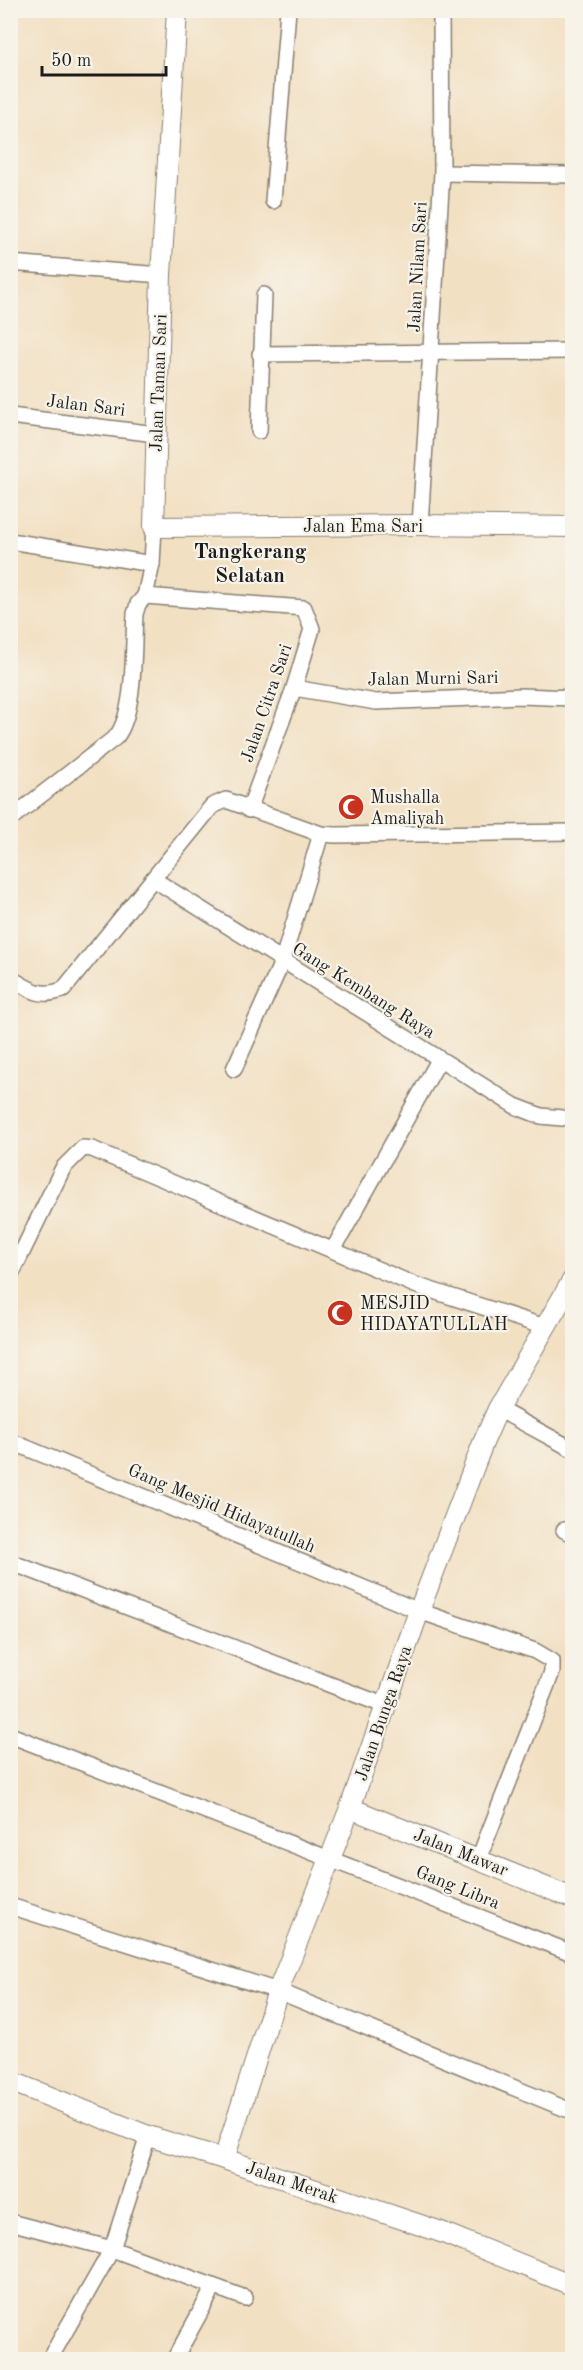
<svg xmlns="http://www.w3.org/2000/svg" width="583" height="2370" viewBox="0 0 583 2370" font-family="'Old Standard TT',serif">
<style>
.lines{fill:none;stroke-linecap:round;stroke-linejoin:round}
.minor-casing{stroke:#877e70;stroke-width:18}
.tertiary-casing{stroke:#877e70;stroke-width:22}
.minor{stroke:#fff;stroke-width:15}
.tertiary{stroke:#fff;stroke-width:20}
.labels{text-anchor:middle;stroke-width:4.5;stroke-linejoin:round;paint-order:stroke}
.street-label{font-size:18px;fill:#1c1c1c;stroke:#f7f3e8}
.poi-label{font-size:18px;fill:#1c1c1c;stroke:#f7f3e8;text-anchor:start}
.quarter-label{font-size:21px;font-weight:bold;fill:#1c1c1c;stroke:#f7f3e8}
</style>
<rect width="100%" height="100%" fill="#f7f3e8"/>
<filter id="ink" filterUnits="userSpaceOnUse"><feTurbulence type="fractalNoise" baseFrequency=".0167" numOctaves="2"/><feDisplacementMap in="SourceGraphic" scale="12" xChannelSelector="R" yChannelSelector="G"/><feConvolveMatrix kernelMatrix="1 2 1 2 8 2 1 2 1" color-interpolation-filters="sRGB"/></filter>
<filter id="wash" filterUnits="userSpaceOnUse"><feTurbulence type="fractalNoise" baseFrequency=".008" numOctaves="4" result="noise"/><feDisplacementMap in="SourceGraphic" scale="24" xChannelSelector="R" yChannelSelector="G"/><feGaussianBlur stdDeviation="1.35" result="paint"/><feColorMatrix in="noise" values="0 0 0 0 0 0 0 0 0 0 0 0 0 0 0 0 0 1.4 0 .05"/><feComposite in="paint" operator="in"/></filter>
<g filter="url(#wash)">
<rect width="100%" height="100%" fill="#f2e0c3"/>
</g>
<g filter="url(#ink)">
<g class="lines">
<defs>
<g id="minor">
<polyline points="442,173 572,175"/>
<polyline points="273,201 288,10"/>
<polyline points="10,263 161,275"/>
<polyline points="260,354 572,351"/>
<polyline points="10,416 156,434"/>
<polyline points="259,431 264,295"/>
<polyline points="420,525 442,173 441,10"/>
<polyline points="154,527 152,564 145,596 304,608 312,629 294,688 249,810"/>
<polyline points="10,541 152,564"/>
<polyline points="294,688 376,702 521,696 572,698"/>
<path d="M10,819l106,-82c20,-24 17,-92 19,-123l3,-10 7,-8"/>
<polyline points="153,879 515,1106 541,1116 562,1118"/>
<path d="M10,978c21,12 29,20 53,12l149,-184 14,-6 95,34 14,1 237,-3"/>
<polyline points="234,1069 282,962 321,834"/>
<polyline points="333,1250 439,1060"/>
<polyline points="10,1277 63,1168 83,1148 92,1149 415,1285 545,1327"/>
<polyline points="498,1409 572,1449"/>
<polyline points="10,1441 419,1611 535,1651 552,1661 552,1672 479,1858"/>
<polyline points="564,1530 572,1534"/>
<polyline points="10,1562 386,1706"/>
<polyline points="10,1735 572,1953"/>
<polyline points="10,1906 278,1991 566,2109"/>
<polyline points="10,2222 112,2249 245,2298"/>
<polyline points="49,2360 112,2249 148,2136"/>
<polyline points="174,2360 214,2287"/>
</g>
<g id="tertiary">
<polyline points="177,10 161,275 154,527 420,525 572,527"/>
<polyline points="350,1808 572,1898"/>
<polyline points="10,2081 148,2136 224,2159 441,2232 572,2285"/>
<polyline points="224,2159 278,1991 350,1808 419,1611 483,1443 498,1409 572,1281"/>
</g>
</defs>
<!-- minor casing -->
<use href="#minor" class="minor-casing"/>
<!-- tertiary casing -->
<use href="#tertiary" class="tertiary-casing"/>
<!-- minor -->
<use href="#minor" class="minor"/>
<!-- tertiary -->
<use href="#tertiary" class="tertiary"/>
</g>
</g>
<!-- icons -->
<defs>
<symbol id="mosque-disc" viewBox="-11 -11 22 22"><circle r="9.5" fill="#c8321e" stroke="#f7f3e8"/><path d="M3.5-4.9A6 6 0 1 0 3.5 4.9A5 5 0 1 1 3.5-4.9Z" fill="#fff"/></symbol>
</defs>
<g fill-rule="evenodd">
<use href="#mosque-disc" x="336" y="792" width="30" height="30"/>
<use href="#mosque-disc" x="325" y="1298" width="30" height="30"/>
</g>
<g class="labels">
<!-- street labels -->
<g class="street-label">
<text transform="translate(417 267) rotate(-87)" y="6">Jalan Nilam Sari</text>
<text transform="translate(158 383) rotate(-88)" y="6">Jalan Taman Sari</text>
<text transform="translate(86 405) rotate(7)" y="6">Jalan Sari</text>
<text x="363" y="532">Jalan Ema Sari</text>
<text transform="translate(433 678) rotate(-1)" y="6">Jalan Murni Sari</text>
<text transform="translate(266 703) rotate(-71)" y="6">Jalan Citra Sari</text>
<text transform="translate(364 990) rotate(32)" y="6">Gang Kembang Raya</text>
<text transform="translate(222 1508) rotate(23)" y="6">Gang Mesjid Hidayatullah</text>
<text transform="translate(383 1713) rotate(-71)" y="6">Jalan Bunga Raya</text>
<text transform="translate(461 1852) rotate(22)" y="6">Jalan Mawar</text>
<text transform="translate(458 1887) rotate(22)" y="6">Gang Libra</text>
<text transform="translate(292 2182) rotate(19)" y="6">Jalan Merak</text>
</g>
<!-- poi labels -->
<g class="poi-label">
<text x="370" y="803">Mushalla<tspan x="370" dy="21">Amaliyah</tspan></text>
<text x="360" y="1309">MESJID<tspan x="360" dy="21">HIDAYATULLAH</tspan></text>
</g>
<!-- quarter labels -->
<g class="quarter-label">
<text x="250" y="558">Tangkerang<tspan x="250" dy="24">Selatan</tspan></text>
</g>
</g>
<!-- margin -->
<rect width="583" height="2370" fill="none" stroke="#f7f3e8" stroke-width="36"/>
<!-- scale -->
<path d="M42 66v9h124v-9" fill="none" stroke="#1c1c1c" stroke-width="3"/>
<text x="51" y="66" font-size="18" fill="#1c1c1c" stroke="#f7f3e8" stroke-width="4.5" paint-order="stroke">50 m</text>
</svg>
